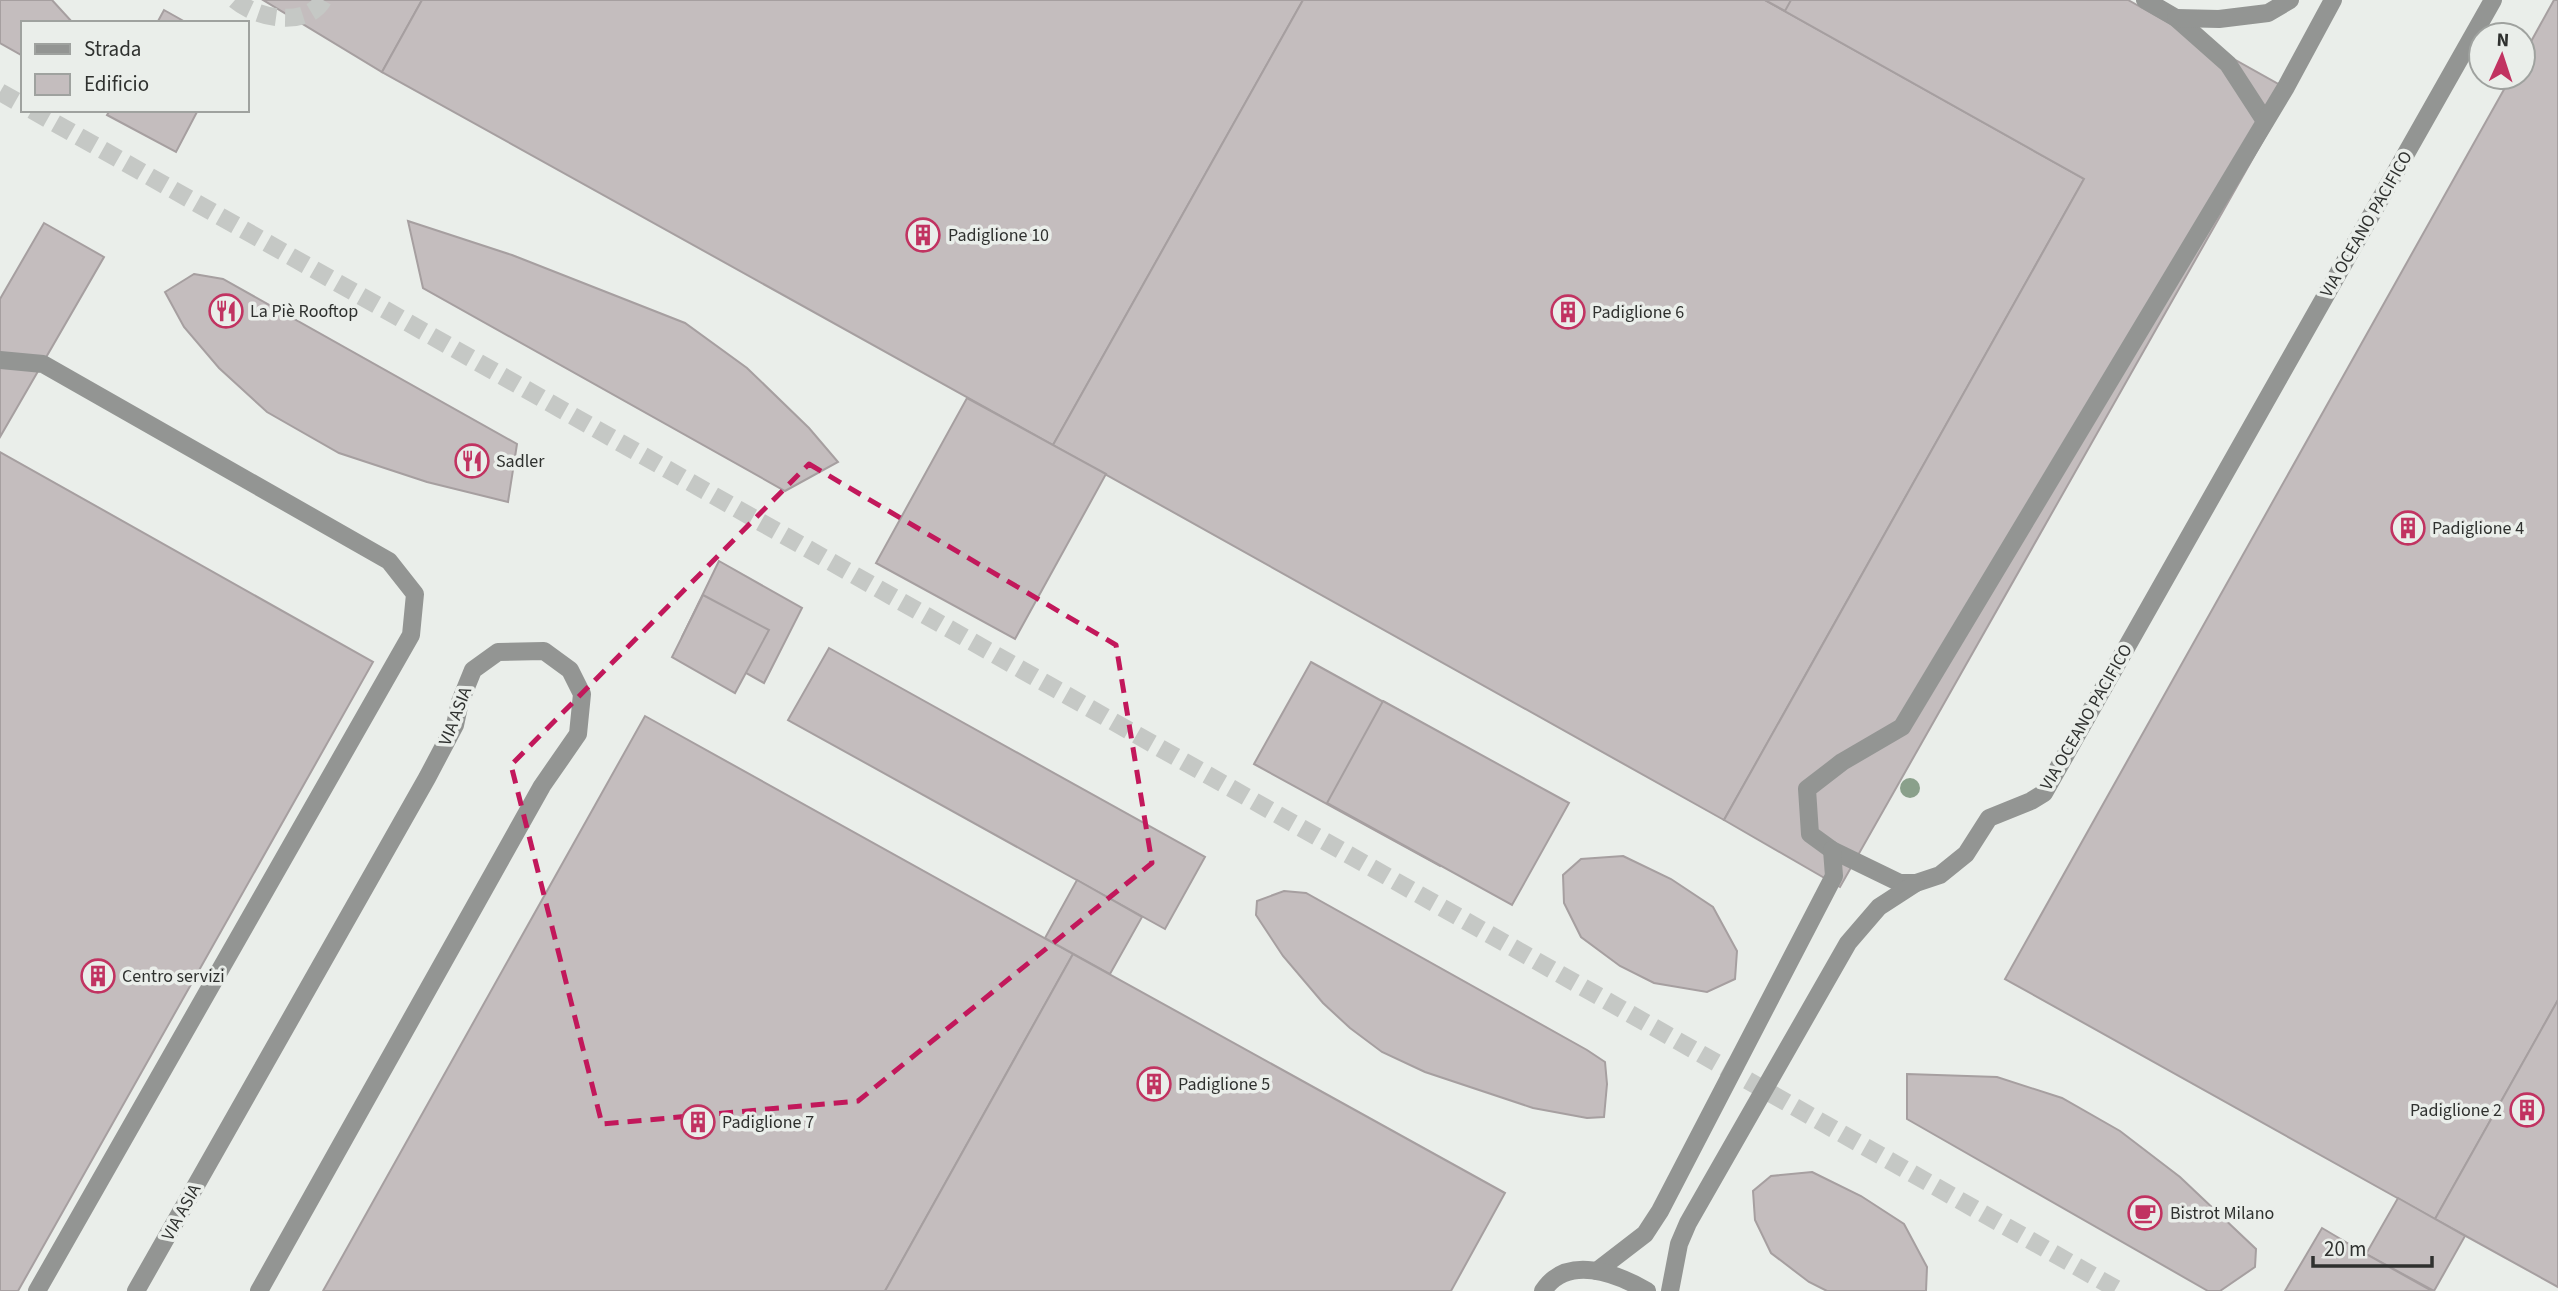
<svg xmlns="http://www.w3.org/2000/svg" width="2558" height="1291" viewBox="0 0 2558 1291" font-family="'Source Sans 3',sans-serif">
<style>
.building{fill:#c4bdbe;stroke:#a69fa0;stroke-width:2}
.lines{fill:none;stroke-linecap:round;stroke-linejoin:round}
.minor-tunnel{stroke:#c5c8c5;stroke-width:18;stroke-dasharray:18 9;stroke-linecap:butt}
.minor{stroke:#939593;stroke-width:18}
.tree{fill:#8aa08b}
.marked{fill:none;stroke:#c2185b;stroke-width:5;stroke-dasharray:14 9;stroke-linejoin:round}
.labels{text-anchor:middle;stroke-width:7;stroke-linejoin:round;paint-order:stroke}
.street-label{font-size:18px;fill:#2f312f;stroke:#eaeeea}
.poi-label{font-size:18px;fill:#2f312f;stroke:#eaeeea;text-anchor:start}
</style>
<rect width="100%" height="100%" fill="#eaeeea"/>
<!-- building -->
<g class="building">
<polygon points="0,0 52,0 73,23 23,23 23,56 0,43"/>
<polygon points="263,0 422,0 382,72"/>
<polygon points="422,0 1303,0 1053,445 382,72"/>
<polygon points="1303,0 1765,0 2084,179 1724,820 1053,445"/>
<polygon points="1765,0 2128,0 2291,91 1840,887 1724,820 2084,179"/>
<polygon points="1765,0 1791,0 1785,11"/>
<polygon points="2554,0 2558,0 2558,1000 2435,1219 2005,979 2511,77 2523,77 2523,56"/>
<polygon points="164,10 187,23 157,23"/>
<polygon points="110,110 198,110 176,152 107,115"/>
<polygon points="408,221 512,255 685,323 747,368 809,428 838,462 785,491 423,288"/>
<polygon points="44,223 104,257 0,437 0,299"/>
<polygon points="194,274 223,279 517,444 508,502 427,482 339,453 267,412 219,368 184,327 165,292"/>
<polygon points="967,398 1106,474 1015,639 876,563"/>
<polygon points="0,452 373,662 18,1291 0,1291"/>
<polygon points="719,561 802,608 764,683 682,637"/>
<polygon points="703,595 769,630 735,693 672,657"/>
<polygon points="829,648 1205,857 1165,929 788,720"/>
<polygon points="1311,662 1496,764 1440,866 1254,764"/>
<polygon points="1383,701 1569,803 1512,905 1327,803"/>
<polygon points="645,716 1073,954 885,1291 323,1291"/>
<polygon points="1623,856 1671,879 1713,907 1737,951 1735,979 1707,992 1654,983 1620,966 1581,937 1564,903 1563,875 1581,859"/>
<polygon points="1077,880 1142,917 1110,974 1045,938"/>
<polygon points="1284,891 1306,893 1587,1050 1605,1062 1607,1084 1604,1117 1587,1118 1533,1108 1425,1072 1382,1052 1350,1028 1323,1003 1283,956 1256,915 1257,901"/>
<polygon points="1073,954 1505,1193 1451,1291 885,1291"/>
<polygon points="2558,1000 2558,1287 2435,1219"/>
<polygon points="1907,1074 1997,1077 2062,1098 2120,1131 2180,1177 2256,1249 2255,1267 2220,1291 2208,1291 1907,1119"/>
<polygon points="1812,1172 1861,1196 1904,1224 1927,1267 1926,1291 1827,1291 1809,1282 1771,1253 1755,1220 1753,1191 1771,1176"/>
<polygon points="2398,1198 2465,1236 2434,1291 2366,1254"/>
<polygon points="2322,1228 2366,1254 2432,1291 2285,1291"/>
</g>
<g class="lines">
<!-- minor-tunnel -->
<g class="minor-tunnel">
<path d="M235,0c21,18 71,29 88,0"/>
<polyline points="0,92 23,105"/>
<polyline points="32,110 2120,1291"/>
</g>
<!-- minor -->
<g class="minor">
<polyline points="2145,0 2176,18 2228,64 2265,121"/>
<polyline points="2333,0 2286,87 1902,727 1842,762 1807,789 1810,834 1832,850 1900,883 1916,883 1940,875 1966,854 1989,818 2031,801 2044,793 2493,0"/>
<polyline points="2176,18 2219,19 2268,13 2290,0"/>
<polyline points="0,360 43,364 231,471 389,561 415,594 411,635 37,1291"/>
<polyline points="1597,1271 1645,1234 1660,1211 1834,876 1832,850"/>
<polyline points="136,1291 427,778 455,725 460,702 473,670 498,652 544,651 570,670 582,694 578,734 542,786 259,1291"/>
<path d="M1543,1291c24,-37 73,-18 104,0"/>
<polyline points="1670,1291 1679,1244 1688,1223 1848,943 1879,907 1916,883"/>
</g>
</g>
<!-- trees -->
<circle class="tree" cx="1910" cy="788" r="10"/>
<!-- marked area -->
<path class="marked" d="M809,464l307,181 36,218 -294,238 -256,23 -91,-359z"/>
<!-- icons -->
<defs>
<symbol id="building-ring" viewBox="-11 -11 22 22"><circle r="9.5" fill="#eaeeea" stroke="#c13361" stroke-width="1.5"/><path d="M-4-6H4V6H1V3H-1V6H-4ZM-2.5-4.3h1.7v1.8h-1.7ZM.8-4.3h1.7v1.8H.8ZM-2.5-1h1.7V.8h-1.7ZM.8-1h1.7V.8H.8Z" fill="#c13361"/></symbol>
<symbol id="restaurant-ring" viewBox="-11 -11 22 22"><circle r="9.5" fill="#eaeeea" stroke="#c13361" stroke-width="1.5"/><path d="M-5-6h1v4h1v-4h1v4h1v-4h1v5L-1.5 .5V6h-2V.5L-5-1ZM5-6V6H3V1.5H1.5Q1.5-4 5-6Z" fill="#c13361"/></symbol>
<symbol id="cafe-ring" viewBox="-11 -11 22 22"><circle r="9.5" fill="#eaeeea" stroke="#c13361" stroke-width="1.5"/><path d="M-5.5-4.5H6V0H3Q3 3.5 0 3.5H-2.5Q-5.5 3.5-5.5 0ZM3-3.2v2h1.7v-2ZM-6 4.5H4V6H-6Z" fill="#c13361"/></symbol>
</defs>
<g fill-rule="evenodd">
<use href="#building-ring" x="904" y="216" width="38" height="38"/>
<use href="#restaurant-ring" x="207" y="292" width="38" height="38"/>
<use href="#building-ring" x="1549" y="293" width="38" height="38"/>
<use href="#restaurant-ring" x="453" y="442" width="38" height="38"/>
<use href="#building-ring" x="2389" y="509" width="38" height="38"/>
<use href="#building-ring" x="79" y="957" width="38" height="38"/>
<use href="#building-ring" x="1135" y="1065" width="38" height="38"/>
<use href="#building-ring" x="2508" y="1091" width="38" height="38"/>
<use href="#building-ring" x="679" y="1103" width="38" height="38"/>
<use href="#cafe-ring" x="2126" y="1194" width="38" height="38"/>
</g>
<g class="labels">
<!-- street labels -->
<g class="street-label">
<text transform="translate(2366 224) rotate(-60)" y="6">VIA OCEANO PACIFICO</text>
<text transform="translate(455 716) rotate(-69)" y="6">VIA ASIA</text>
<text transform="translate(2086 717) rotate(-60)" y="6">VIA OCEANO PACIFICO</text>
<text transform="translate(181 1212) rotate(-61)" y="6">VIA ASIA</text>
</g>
<!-- poi labels -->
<g class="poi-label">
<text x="948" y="241">Padiglione 10</text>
<text x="250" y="317">La Piè Rooftop</text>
<text x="1592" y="318">Padiglione 6</text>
<text x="496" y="467">Sadler</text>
<text x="2432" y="534">Padiglione 4</text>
<text x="122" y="982">Centro servizi</text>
<text x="1178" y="1090">Padiglione 5</text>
<text x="2502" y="1116" text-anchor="end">Padiglione 2</text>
<text x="722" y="1128">Padiglione 7</text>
<text x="2170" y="1219">Bistrot Milano</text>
</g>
</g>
<!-- legend -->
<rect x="21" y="21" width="228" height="91" fill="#eaeeea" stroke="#9fa29f" stroke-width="2"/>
<rect x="35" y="44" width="35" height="10" fill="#939593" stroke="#9fa29f" stroke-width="2"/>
<text x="84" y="56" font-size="21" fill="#2f312f">Strada</text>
<rect x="35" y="74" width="35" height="21" fill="#c4bdbe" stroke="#9fa29f" stroke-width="2"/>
<text x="84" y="91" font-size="21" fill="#2f312f">Edificio</text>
<!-- north arrow -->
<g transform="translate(2502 56) rotate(3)"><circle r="33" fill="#eaeeea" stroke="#9fa29f" stroke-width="2"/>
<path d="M0-5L12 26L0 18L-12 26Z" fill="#c13361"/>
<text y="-10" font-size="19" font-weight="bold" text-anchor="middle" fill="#2f312f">N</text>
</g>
<!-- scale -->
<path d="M2313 1256v10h119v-10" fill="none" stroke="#2f312f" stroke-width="3.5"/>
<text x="2324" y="1256" font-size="21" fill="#2f312f" stroke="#eaeeea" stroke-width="5" paint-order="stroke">20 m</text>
</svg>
